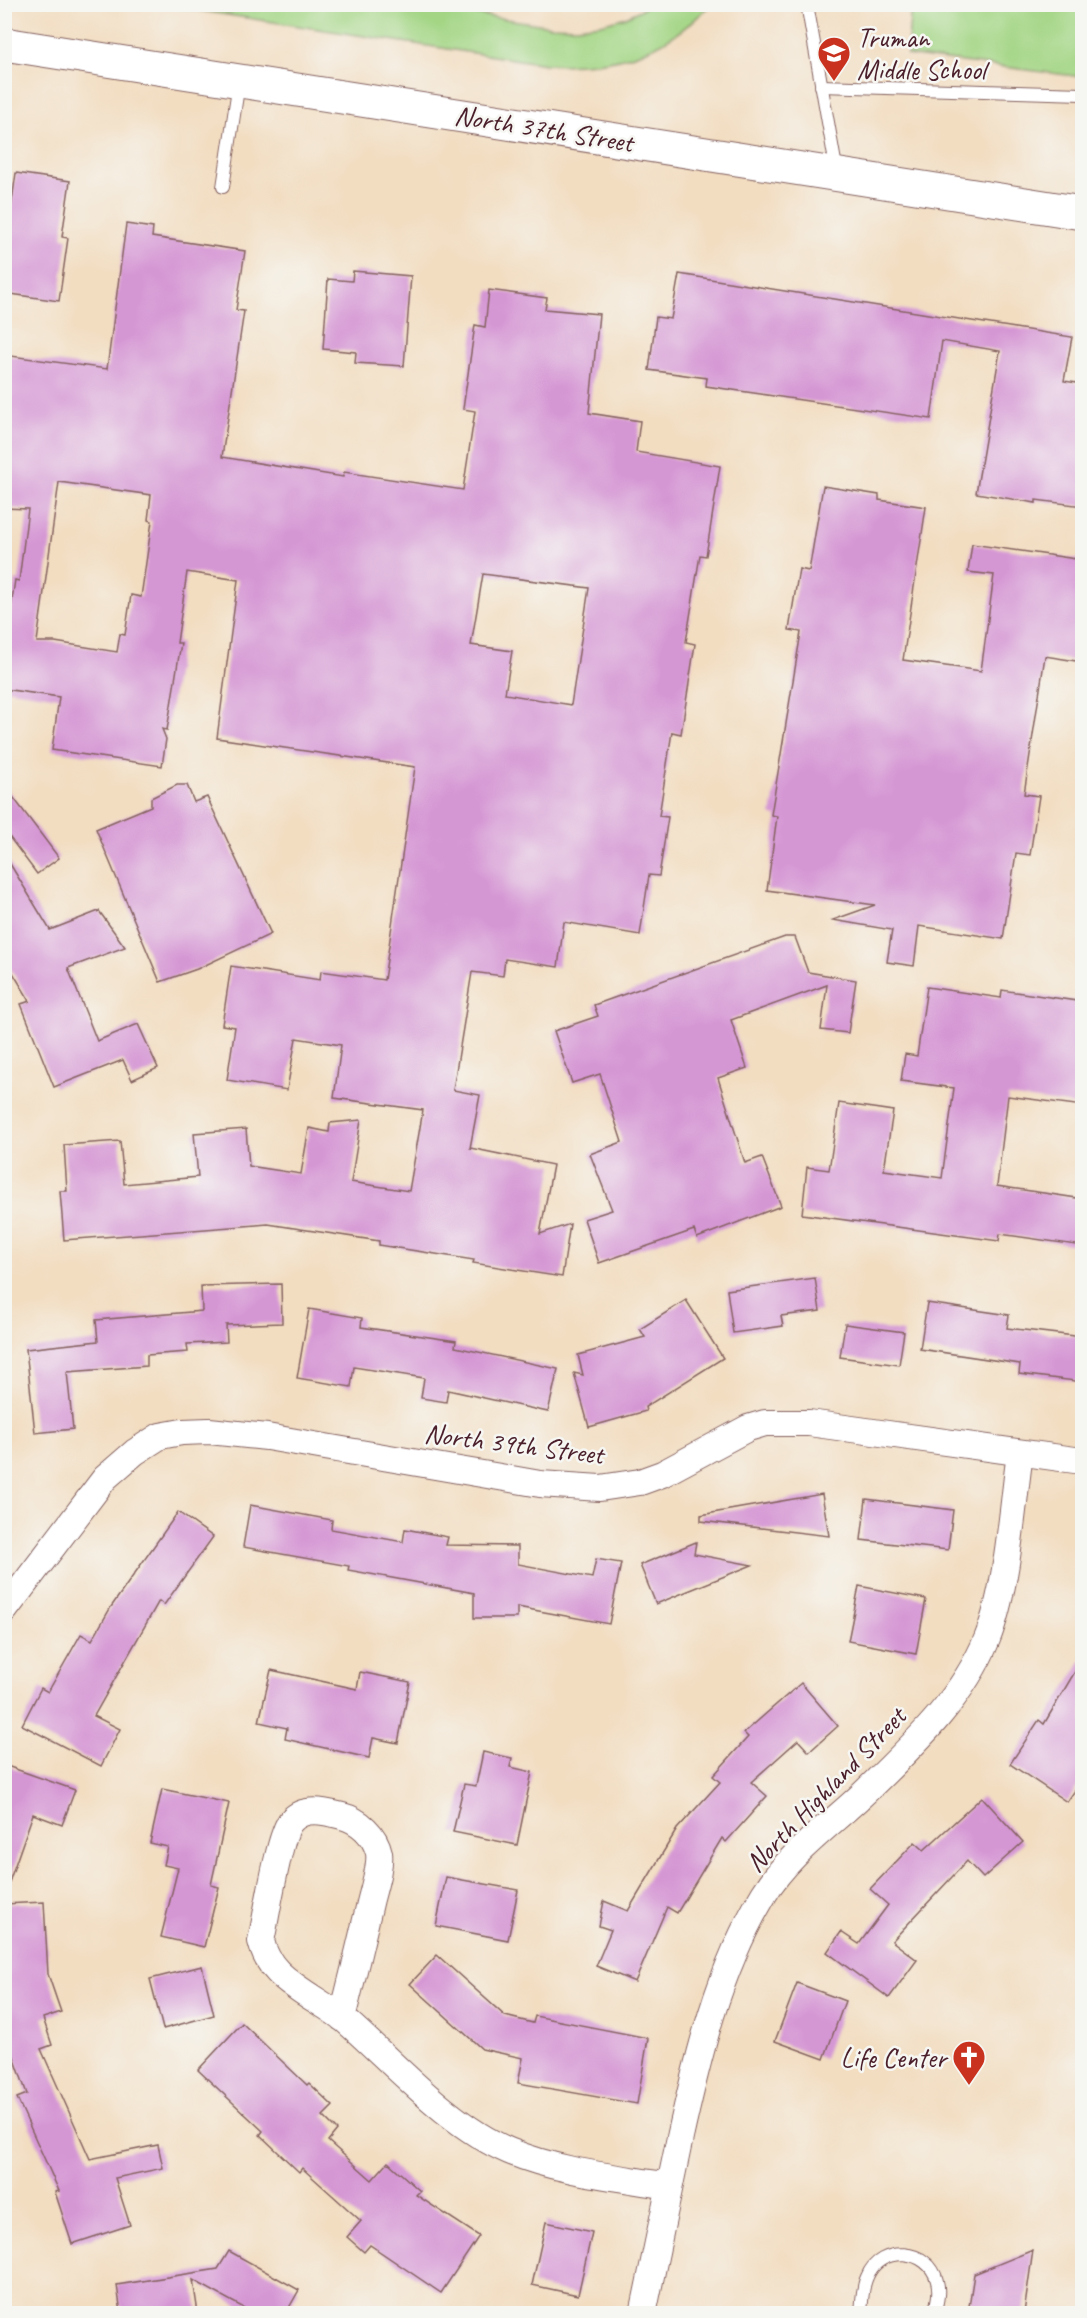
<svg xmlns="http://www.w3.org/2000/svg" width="1087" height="2318" viewBox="0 0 1087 2318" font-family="Caveat,sans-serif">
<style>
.green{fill:#a3d584;stroke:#767a58;stroke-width:1.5}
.building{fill:#d597d4;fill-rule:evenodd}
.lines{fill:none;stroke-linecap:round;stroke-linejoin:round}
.lane-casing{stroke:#856260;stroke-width:14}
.street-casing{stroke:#856260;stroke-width:28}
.secondary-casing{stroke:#856260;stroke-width:35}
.lane{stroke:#fff;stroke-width:12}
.street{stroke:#fff;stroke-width:26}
.secondary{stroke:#fff;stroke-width:33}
.labels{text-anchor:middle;stroke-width:5;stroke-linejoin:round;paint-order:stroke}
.poi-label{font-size:28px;fill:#4a1f2b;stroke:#f6f6f2;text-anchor:start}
.street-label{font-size:28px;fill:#4a1f2b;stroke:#f6f6f2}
</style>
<rect width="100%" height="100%" fill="#f6f6f2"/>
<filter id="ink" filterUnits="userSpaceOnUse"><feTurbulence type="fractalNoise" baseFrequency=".0167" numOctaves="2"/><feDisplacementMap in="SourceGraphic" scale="12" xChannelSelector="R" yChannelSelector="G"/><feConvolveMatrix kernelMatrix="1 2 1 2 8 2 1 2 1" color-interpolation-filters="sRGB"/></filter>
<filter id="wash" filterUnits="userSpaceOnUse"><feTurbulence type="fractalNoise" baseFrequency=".008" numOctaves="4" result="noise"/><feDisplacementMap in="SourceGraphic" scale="24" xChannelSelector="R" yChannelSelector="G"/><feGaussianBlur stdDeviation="1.35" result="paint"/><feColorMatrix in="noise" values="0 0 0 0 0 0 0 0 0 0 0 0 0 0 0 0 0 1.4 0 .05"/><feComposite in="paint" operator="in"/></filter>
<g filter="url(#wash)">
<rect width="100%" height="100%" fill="#f2ddc1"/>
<!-- green -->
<g class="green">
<path d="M163,5h253l135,21 26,1 24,-3 25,-7 24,-12h60c-48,50 -98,63 -165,59z"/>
<polygon points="911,5 1082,5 1082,77 907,55"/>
</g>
<g id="blocks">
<!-- building -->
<g class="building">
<polygon points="16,173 70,181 62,237 68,238 59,301 4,293 4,229 8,229"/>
<path d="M126,224l27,4 -1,9 93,14 -9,59 8,1 -22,146 121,20 1,-5 119,18 12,-79 -12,-2 12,-84 10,2 4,-37 58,8 -2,11 54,5 -10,99 51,8 -4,31 84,14 -14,90 -6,-1 -14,87 9,2 -14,90 -9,-2 -13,84 9,1 -9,59 -10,-1 -9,60 -76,-13 -6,45 -53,-8 -2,17 -31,-4 -19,118 27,5 -10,53 83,17 -13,69 30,-10 -8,53 -89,-14 1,-3 -95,-15v-4l-111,-17 -204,16 -4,-49h7l-3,-46 56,-4 4,43 74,-7 -4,-44 52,-4 3,37 52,8 8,-46 20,4 1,-9 31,-3 -10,62 58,9 14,-81 -89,-12 7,-53 -45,-7 -9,52 -60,-10 8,-53 -13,-2 9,-59 89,14 1,-9 63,9 31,-213 -198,-29 21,-158 -51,-8 -10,71h4l-14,87 -5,-1 4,10 -4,27 -110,-16 7,-53 -55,-8v-35l11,-74 4,1 9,-72 -24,-1v-153l103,14zM59,482l92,13 -3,25 4,1 -11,76 -10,-2 -6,40 -5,-1 -3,18 -62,-10h-18zM483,574l106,14 -18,117 -66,-11 7,-43 -41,-6z"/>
<polygon points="353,271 411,276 404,366 355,363 356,352 323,349 328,279 352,281"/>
<polygon points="679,274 1072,337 1064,381 1083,384 1083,506 1036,500 1036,503 976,493 1000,351 942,341 931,419 706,386 707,378 649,370 656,317 671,319"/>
<polygon points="823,486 879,495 879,500 926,507 903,660 981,671 994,575 968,572 972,544 1083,560 1083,662 1045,656 1024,794 1039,796 1030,855 1016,853 1003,939 919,926 914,966 887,962 892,930 833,920 875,905 767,890 777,816 771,815 801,632 789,630 799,569 809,571"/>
<polygon points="4,785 59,858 37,874 4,830"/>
<polygon points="177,785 187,785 194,802 207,797 271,934 197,969 160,982 96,829 151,806 151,798"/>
<polygon points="4,854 50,930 99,911 125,947 68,968 97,1041 138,1024 158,1068 132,1080 123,1060 54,1087 21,1004 30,1001 4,958"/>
<polygon points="785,937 795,937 808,972 856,980 848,1033 821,1030 827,985 731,1020 747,1068 718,1078 745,1163 762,1157 781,1206 697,1238 694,1230 599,1263 584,1219 612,1210 590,1154 622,1142 600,1074 572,1083 554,1031 598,1016 594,1005"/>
<polygon points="927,987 1001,998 1002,990 1083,1002 1083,1106 1008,1096 997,1186 1083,1199 1083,1246 1000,1234 999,1241 802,1214 807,1167 829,1170 839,1103 893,1111 884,1170 942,1178 954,1088 901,1081 905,1054 917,1056"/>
<polygon points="815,1278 820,1311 781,1316 783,1326 733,1333 727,1290"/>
<polygon points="281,1284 282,1323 226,1325 227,1342 187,1344 188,1352 147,1355 147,1366 67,1372 73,1429 35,1433 26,1349 98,1341 96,1320 202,1311 201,1286"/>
<polygon points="686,1300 723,1358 645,1407 646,1411 589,1427 574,1373 583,1375 578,1355 645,1337 640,1329"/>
<polygon points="927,1303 1009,1315 1007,1328 1083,1337 1083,1382 1019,1374 1020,1364 920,1349"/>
<polygon points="309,1309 362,1318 361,1327 456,1341 455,1347 558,1369 548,1412 448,1390 446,1402 421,1398 424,1378 354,1367 351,1387 297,1378"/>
<polygon points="845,1324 904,1332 899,1365 840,1357"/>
<polygon points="822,1494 829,1536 701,1521 701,1515"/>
<polygon points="866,1499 953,1510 948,1550 861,1540"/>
<polygon points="250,1505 332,1520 331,1529 403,1542 405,1529 448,1537 446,1545 518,1546 518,1564 592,1578 596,1559 621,1563 609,1624 517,1607 517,1618 474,1618 474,1593 348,1570 349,1566 243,1547"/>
<polygon points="178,1512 213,1537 164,1605 159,1601 94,1716 120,1729 101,1766 22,1725 41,1688 48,1692 81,1634 92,1640 111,1607"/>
<polygon points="696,1542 694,1554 752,1565 656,1604 640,1565"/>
<polygon points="859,1586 926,1599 916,1654 848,1641"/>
<polygon points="1083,1658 1083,1779 1067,1802 1010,1764 1039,1720 1044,1724"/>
<polygon points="271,1670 357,1689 360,1672 410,1682 398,1743 373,1738 369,1758 285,1739 287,1728 259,1722"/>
<polygon points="801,1683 838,1726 809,1752 798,1740 751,1782 767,1796 726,1842 722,1838 677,1913 667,1907 635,1982 596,1966 611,1930 599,1926 604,1901 628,1911 677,1829 720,1782 713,1776 748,1737 744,1733"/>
<polygon points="483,1752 512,1758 510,1767 532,1772 517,1845 453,1832 464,1784 476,1786"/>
<polygon points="4,1765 75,1790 62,1825 33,1814 8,1885 4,1884"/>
<polygon points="162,1789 229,1803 211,1885 219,1887 204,1947 161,1937 178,1868 164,1865 168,1847 150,1843"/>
<polygon points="982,1797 1023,1842 983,1878 967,1861 892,1941 917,1960 889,1998 827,1952 841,1932 859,1944 888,1905 870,1889 915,1842 924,1850"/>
<polygon points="446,1877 518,1890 508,1940 436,1926"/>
<polygon points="44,1902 48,1974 61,2012 43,2018 52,2045 41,2049 90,2159 158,2145 163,2168 115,2178 130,2225 72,2244 55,2192 59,2191 17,2098 27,2094 4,2028 4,1904"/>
<polygon points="437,1955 505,2016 533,2023 535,2016 648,2038 637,2104 518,2083 523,2058 482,2049 410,1984"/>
<polygon points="202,1966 214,2015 163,2029 150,1979"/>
<polygon points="797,1983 845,2001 824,2059 775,2041"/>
<polygon points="242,2023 307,2085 309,2083 333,2106 323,2116 337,2130 328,2141 372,2180 388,2162 420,2191 416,2195 479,2236 441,2293 370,2245 364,2252 347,2237 361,2221 302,2168 299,2172 260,2135 263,2131 198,2070"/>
<polygon points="546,2222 592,2232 578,2295 532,2285"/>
<polygon points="1033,2250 1024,2313 968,2313 974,2274"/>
<polygon points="229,2251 299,2290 286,2313 253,2313 193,2280 198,2313 121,2313 117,2285 218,2269"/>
</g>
</g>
</g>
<g filter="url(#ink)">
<use href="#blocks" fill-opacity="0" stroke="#856260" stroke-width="1.5"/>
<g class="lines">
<defs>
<g id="lane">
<polyline points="807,4 837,173"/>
<polyline points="821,86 1082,94"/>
<polyline points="223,187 239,82"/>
<path d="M861,2314c1,-12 1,-27 6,-37 13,-33 62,-29 70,4 3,11 0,22 -3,33"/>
</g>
<g id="street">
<polyline points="4,1611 105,1478 135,1452 160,1436 182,1432 209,1431 267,1437 540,1484 600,1488 640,1482 662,1474 748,1428 765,1423 809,1423 1082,1461"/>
<path d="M342,2018c10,-38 19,-77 28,-115 3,-13 11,-37 9,-50 -4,-18 -20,-33 -37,-37 -16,-4 -38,-10 -51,5 -12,13 -25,98 -30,120 3,13 8,22 17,31 20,20 46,31 67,48 49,43 104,106 164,131 50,21 107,26 160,35"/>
<path d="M643,2314c12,-58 24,-115 36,-172 19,-86 39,-171 85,-248 25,-41 68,-70 102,-103 46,-45 96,-91 121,-152 21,-53 25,-129 33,-186"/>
</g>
<polyline id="secondary" points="4,44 1082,213"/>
</defs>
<!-- lane casing -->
<use href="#lane" class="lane-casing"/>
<!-- street casing -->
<use href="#street" class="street-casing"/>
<!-- secondary casing -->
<use href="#secondary" class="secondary-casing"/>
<!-- lane -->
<use href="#lane" class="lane"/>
<!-- street -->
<use href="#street" class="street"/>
<!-- secondary -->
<use href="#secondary" class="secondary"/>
</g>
</g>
<!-- icons -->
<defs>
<symbol id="school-pin" viewBox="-11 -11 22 30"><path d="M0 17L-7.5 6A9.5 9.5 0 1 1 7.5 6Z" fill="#c8321e" stroke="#f6f6f2"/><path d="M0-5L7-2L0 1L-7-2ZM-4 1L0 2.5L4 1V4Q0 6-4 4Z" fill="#fff"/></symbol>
<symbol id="church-pin" viewBox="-11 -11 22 30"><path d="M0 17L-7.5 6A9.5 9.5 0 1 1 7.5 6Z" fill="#c8321e" stroke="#f6f6f2"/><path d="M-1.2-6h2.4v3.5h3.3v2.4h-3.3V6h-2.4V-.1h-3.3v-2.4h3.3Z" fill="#fff"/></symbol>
</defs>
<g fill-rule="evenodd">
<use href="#school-pin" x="815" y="34" width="38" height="52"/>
<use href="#church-pin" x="950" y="2038" width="38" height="52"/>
</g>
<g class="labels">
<!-- poi labels -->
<g class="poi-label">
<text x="857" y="47">Truman<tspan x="857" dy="32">Middle School</tspan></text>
<text x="946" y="2067" text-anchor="end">Life Center</text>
</g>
<!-- street labels -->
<g class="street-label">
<text transform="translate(544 128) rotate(9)" y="10">North 37th Street</text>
<text transform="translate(514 1443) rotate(7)" y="10">North 39th Street</text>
<text transform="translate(825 1789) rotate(-46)" y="10">North Highland Street</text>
</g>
</g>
<!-- margin -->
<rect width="1087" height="2318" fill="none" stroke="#f6f6f2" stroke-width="24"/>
</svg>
